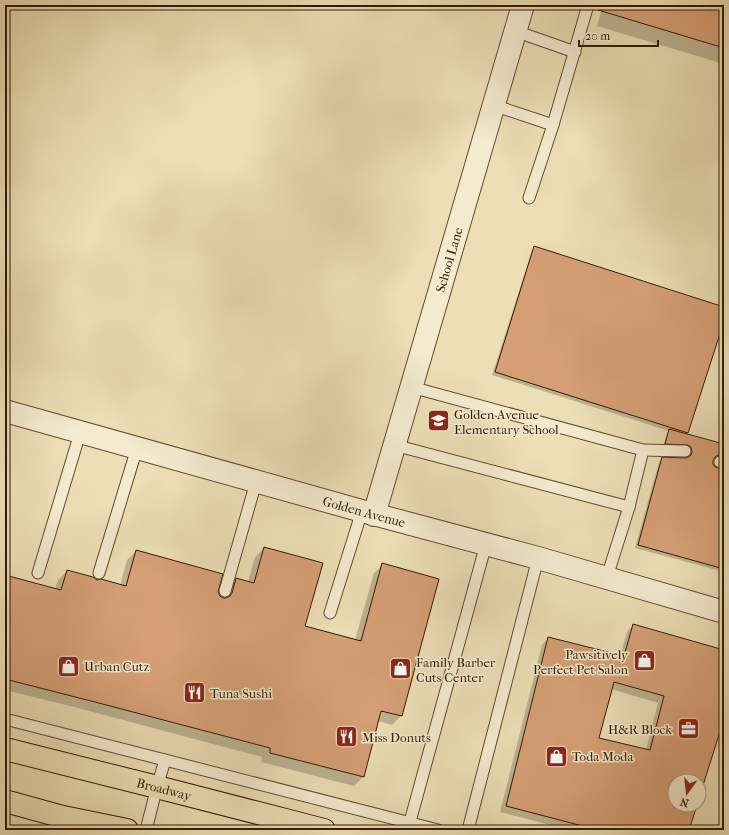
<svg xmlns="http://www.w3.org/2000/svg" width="729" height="835" viewBox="0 0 729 835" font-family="'IM FELL French Canon',serif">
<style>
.shadow{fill:#0003;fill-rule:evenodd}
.building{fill:#d69f75;stroke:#341805;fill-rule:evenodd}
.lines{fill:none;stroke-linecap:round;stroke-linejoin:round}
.service-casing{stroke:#624a31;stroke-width:13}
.tertiary-casing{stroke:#624a31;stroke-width:24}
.primary-casing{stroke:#341805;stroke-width:24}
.service{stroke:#f3eacf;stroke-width:11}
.tertiary{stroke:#f3eacf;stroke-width:22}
.primary{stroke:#ecdeb5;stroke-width:22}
.labels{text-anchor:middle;stroke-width:3;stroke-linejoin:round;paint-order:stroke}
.street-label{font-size:13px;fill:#341805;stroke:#f3eacf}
.poi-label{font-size:13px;fill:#341805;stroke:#f3eacf;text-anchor:start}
</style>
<rect width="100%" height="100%" fill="#ecdeb5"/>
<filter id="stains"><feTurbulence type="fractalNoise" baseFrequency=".005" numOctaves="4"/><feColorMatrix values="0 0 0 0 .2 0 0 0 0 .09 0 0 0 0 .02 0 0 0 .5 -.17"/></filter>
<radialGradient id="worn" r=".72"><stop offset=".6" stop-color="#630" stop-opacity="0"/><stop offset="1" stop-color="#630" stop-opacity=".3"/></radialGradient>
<!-- shadow -->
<g class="shadow">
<polygon points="603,5 724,5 724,64 597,26"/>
<polygon points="535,248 724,308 724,318 687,433 686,434 724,445 724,455 721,459 714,458 712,464 714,468 724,477 724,572 635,548 659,462 662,458 688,458 689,455 688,450 663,446 667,433 669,431 492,375 532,251"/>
<polygon points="264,548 304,626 355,640 374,573 383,564 438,579 401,716 392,725 378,721 363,777 354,786 261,762 262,757 82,709 5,690 5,576 55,589 58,580 67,571 97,581 120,586 127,560 136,551 217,592 220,597 224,599 227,588 236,579 248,582 255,557"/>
<path d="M633,625l91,26v65l-25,79v-14h-24v24h21l-8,25h-119l-69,-18 42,-167 6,-7 72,18 7,-24zM611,689l47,14 -12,47 -48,-11z"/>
</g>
<!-- building -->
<g class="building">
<polygon points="599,5 724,5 724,48 598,10"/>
<polygon points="534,246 724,307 724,321 688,433 495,372"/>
<polygon points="669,429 724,444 724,456 718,455 715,457 713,461 713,464 715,467 724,470 724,569 638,545 662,457 685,458 689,457 691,455 692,452 691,447 688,445 665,444"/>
<polygon points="264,547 323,563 305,626 361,641 382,563 439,579 402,716 381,711 364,777 270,753 270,748 91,701 5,679 5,575 61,590 67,570 93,577 97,580 101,579 126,586 136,550 223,574 218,592 220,596 223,598 226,598 230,596 232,593 236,578 254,583"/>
<path d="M633,624l91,26v69l-25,79v-17h-24v24h22l-8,25h-91l-92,-24 42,-169 76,19zM614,682l50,14 -14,54 -51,-12z"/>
</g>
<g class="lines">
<defs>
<g id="service">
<polyline points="515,31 575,52"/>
<polyline points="493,105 553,125"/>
<polyline points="529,198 553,125 588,5"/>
<polyline points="411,387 643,450 629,507 607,577"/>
<polyline points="394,445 629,507"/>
<polyline points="643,450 685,451"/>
<polyline points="720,462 724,463"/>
<polyline points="38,573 80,433"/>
<polyline points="99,573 137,448"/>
<polyline points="225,591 256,482"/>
<polyline points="330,613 362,511"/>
<polyline points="5,719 438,830"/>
<polyline points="408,829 486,544"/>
<polyline points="146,830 157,787 165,760"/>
<polyline points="468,830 538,558"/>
</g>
<g id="tertiary">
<path id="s1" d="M5,411l357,100 176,47 186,54"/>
<path id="s2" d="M374,515l149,-510"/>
</g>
<g id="primary">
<path id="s3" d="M5,749l152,38 167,43"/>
<polyline points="5,801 63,817 127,830"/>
</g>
</defs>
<!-- service casing -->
<use href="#service" class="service-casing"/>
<!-- tertiary casing -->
<use href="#tertiary" class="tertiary-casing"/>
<!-- primary casing -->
<use href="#primary" class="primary-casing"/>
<!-- service -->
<use href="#service" class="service"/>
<!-- tertiary -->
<use href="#tertiary" class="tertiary"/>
<!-- primary -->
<use href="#primary" class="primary"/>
</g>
<!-- icons -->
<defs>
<symbol id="school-square" viewBox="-11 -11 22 22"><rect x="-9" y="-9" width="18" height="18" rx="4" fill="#8f2418" stroke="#f3eacf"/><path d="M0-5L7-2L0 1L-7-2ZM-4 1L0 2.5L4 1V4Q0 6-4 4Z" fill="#fff"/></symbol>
<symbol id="shop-square" viewBox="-11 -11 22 22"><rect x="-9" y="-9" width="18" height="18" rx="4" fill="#8f2418" stroke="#f3eacf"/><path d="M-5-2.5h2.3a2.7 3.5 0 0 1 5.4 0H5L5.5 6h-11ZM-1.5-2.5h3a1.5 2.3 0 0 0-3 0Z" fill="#fff"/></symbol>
<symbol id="restaurant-square" viewBox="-11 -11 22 22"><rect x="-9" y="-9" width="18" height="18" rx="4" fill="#8f2418" stroke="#f3eacf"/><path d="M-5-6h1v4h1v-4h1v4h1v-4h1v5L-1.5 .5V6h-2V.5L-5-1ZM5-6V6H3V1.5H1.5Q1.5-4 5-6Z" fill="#fff"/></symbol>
<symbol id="office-square" viewBox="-11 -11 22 22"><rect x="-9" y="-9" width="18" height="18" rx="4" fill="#8f2418" stroke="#f3eacf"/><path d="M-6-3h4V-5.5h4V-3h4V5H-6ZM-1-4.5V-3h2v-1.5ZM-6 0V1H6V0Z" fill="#fff"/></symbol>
</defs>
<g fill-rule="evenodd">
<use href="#school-square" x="426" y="408" width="25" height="25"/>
<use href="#shop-square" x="632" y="648" width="25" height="25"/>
<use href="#shop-square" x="56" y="654" width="25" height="25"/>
<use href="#shop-square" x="388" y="656" width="25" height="25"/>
<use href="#restaurant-square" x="182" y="680" width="25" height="25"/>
<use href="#office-square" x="676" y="716" width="25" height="25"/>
<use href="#restaurant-square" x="334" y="724" width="25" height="25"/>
<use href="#shop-square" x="544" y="744" width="25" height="25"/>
</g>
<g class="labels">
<!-- street labels -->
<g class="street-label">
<text dy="5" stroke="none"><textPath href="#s2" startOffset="266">School Lane</textPath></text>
<text dy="5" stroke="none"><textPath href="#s1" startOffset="373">Golden Avenue</textPath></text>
<text dy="5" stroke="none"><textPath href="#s3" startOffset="164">Broadway</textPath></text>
</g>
<!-- poi labels -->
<g class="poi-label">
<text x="454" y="419">Golden Avenue<tspan x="454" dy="15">Elementary School</tspan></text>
<text x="628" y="659" text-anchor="end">Pawsitively<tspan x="628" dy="15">Perfect Pet Salon</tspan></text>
<text x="416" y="667">Family Barber<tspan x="416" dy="15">Cuts Center</tspan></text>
<text x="84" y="671">Urban Cutz</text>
<text x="210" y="698">Tuna Sushi</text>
<text x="672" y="734" text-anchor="end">H&amp;R Block</text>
<text x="362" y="742">Miss Donuts</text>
<text x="572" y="761">Toda Moda</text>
</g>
</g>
<!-- margin -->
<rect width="729" height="835" fill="none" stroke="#ecdeb5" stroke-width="20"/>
<rect x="6" y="6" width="717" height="823" fill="none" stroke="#341805" stroke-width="2"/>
<rect x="10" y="10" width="709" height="815" fill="none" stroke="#341805"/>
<!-- north arrow -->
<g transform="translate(687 793) rotate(195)"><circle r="19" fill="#f3eacf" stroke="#a7967e"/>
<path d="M0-3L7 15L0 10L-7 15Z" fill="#8f2418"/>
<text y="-6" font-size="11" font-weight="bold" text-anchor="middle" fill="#341805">N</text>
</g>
<!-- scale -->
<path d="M579 40v6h79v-6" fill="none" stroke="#341805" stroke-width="2"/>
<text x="585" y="40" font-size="12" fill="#341805" stroke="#f3eacf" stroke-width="3" paint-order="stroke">20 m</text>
<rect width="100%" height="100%" filter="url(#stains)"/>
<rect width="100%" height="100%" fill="url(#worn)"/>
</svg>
